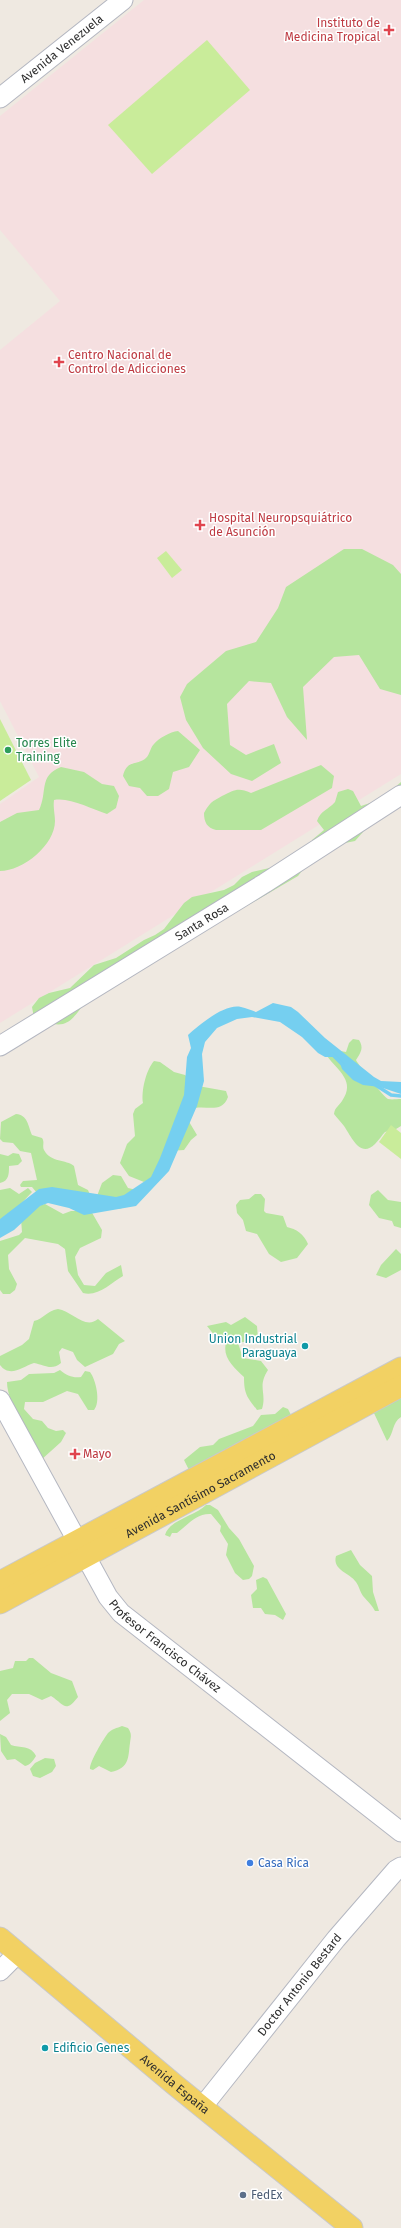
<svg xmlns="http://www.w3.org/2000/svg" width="401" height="2228" viewBox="0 0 401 2228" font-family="'Fira Sans',sans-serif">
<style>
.medical{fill:#f5dfe0}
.green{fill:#b6e59e}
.pitch{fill:#c9ec9a}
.water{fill:#75cff0}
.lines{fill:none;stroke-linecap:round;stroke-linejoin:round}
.stream{stroke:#75cff0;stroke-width:3.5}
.secondary-casing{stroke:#b4b7c1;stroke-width:21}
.primary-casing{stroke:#c9c9c9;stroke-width:23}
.secondary{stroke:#fff;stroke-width:19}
.primary{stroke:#f2d163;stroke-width:21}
.health-dot{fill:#e0444e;stroke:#fff;stroke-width:1.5}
.leisure-dot{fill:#2e9e5b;stroke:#fff;stroke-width:1.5}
.culture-dot{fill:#0f9aa8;stroke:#fff;stroke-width:1.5}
.shop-dot{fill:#3f7fe0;stroke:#fff;stroke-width:1.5}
.service-dot{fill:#5c6f8a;stroke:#fff;stroke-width:1.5}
.labels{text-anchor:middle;stroke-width:3;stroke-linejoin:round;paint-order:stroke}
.health-label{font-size:12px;fill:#be3a42;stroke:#fff;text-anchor:start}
.street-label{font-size:12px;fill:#2e2e2e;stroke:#fff}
.leisure-label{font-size:12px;fill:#27864d;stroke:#fff;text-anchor:start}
.culture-label{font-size:12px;fill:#0d838f;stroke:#fff;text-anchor:end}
.shop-label{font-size:12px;fill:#366cbe;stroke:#fff;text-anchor:start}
.service-label{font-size:12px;fill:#4e5e75;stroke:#fff;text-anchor:start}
</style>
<rect width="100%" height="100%" fill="#efe9e1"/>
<!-- medical -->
<polygon class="medical" points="144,0 401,0 401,774 0,1023 0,804 39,777 0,701 0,350 60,301 0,230 0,116"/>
<!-- green -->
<g class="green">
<polygon points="344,549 362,549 393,565 401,574 401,695 380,689 359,655 334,657 303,687 307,740 287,717 271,683 249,681 227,704 230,745 246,755 274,744 281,763 252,781 231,774 203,748 186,720 180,697 187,684 226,651 256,642 278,608 286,587"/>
<path d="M178,731l22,19 -11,17 -16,5 -4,17 -11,7h-11l-7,-8 -11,-2 -6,-10c4,-17 14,-10 23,-18 4,-4 4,-10 8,-14 5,-6 16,-12 24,-13z"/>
<path d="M321,765l13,11 -2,12 -71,42h-45c-9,-2 -12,-8 -12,-17 7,-12 8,-11 18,-17 12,-6 16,-9 29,-3z"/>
<path d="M61,767l23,5 18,12 12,2 5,10 -3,12 -9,6c-16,-5 -37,-17 -53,-14 -1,8 1,14 1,21 0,24 -32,50 -55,50v-49l17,-9 22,-3c9,-18 -1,-34 22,-43z"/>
<path d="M401,782v19l-34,21 -4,10 -8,9 -15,3 -27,1 -1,-5 12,-10 -7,-9c4,-11 11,-11 18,-19l3,-10 10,-3 5,2 8,15 21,-7z"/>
<path d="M293,856l12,11 -7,9 -211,123c-18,27 -22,31 -53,19l-2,-11 7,-9 10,-5 21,-5 24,-23 22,-7 28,-18 11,-5 9,-6 20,-26 8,-6 32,-7 10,-5 8,-8 10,-5 22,-5 9,-7z"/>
<path d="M353,1039l6,1c5,8 2,12 -3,20 3,6 28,37 32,39 4,1 9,0 13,0v27l-5,3 -11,3c-3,3 -6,8 -10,12 -15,15 -24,-8 -31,-18 -3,-4 -7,-8 -10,-12 1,-7 4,-7 8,-13 14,-20 -4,-30 -15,-45l8,-6 11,2 3,-9z"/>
<path d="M154,1061l6,1 14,10 11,3 13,11 28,5 2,6c-6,16 -19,9 -33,11l-7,12 9,15 -6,5 -7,10 -15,1 -14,27 -11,4 -15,-6 -9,-13 7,-19 8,-8 -2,-22 2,-5 8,-6c-2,-12 3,-33 11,-42z"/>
<path d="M16,1114c12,1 12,12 16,21l10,3c3,4 0,8 2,12 7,13 22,9 30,16l4,19 10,5 2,5 -53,-2 -5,-6h-11l-1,-2 3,-4 14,-1 -6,-27 -11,-2 -7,-8 -10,-1 -3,-3 1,-17z"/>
<path d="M13,1153l6,1 3,7 -4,4 -9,1c0,8 0,15 -9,17v-29l8,2z"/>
<path d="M113,1175l8,1 7,12 9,2c-17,25 -16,23 -40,6l5,-13z"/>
<polygon points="10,1188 19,1194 28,1188 32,1192 0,1226 0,1190"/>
<polygon points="378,1190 388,1200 401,1202 401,1228 394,1226 392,1221 379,1218 369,1205 371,1195"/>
<path d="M255,1194h6l4,5 -1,12 2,2 17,3 4,11c9,2 17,7 21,17l-11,14 -16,4 -12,-8 -12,-20 -11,-3 -3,-11 -6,-7 -1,-8 4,-5 9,-1z"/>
<path d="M45,1204l18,10 8,-3h20l11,19 -1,8 -21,10 -5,9 3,18 6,10 11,1 11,-13 15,-8 2,11c-12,7 -25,21 -40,17l-15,-22 -3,-22 -7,-5 -33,-6 -17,17 1,14 8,15 -2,6 -5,4h-7l-3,-4v-49l19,-6 3,-3 -1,-13 17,-13z"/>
<polygon points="396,1249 401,1254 401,1270 386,1278 376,1275 381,1265"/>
<path d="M58,1309c14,2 27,21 40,10l27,22 -6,3 -6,10 -28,13 -8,-7 -4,-8 -11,-4 -3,4 2,11c-10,8 -16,2 -27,0 -12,4 -24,15 -34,2v-9l22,-11 7,-6 5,-18c10,-2 12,-10 24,-12z"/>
<path d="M245,1317l12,9 1,13 -20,4 5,15 18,3 7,9c-11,17 -1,23 -6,39l-5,1c-10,-13 -13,-16 -13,-33 -10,-9 -22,-20 -18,-34l-6,-6 -5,-1 -8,-10 19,-4 5,3z"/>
<path d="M60,1370c7,6 13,8 21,7l4,-6 5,1c6,8 11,30 4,38h-6l-10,-16 -11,-3 -24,11h-18l-1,7 9,10 9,2 6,7 8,3 7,-1 3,3 -5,9 -20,18c-10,-21 -34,-56 -34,-78l14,-2 8,-6 25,-1z"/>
<path d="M401,1393v24c-9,5 -7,17 -14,24l-14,-30z"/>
<polygon points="283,1407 288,1409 292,1417 190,1472 184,1460 200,1447 213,1445 219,1439 253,1426 261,1415 275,1414"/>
<path d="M206,1505h4l8,5 11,18 10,11 15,27 -2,10 -3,3 -6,1 -8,-7 -9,-18 2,-11 -8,-13 1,-5 -10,-12c-15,-1 -23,11 -34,19h-5l-2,4 -5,-2c4,-15 30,-19 41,-30z"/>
<path d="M351,1550l9,15 12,11 1,16 6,19h-4c-3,-6 -7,-9 -12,-15 -3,-4 -4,-10 -7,-14 -6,-9 -24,-12 -20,-26z"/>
<polygon points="263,1577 267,1579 286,1614 283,1620 275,1615 265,1614 261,1608 253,1608 251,1595 257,1589 256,1580"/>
<path d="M29,1658h4l18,15 21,8 6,16c-13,17 -14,7 -27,-1l-9,4 -13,-6h-17l-5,6 3,13 -10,8v-50l13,-3 2,-7h11z"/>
<path d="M122,1726l6,2c4,6 3,8 2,15 -2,14 0,25 -19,29l-12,-6 -6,4 -3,-1c-1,-6 14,-31 18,-36 4,-4 9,-5 14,-7z"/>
<path d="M0,1734l6,3 5,8c9,3 20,0 25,11 -3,5 -6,9 -11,10l-10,-7 -8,1 -6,-9z"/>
<polygon points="45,1758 54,1759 56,1766 52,1772 40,1778 33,1776 30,1769 35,1763"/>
</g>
<!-- pitch -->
<g class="pitch">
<polygon points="207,40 250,90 152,174 108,125"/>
<polygon points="166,551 182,570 172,578 157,558"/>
<polygon points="0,719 31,780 0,801"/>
<polygon points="391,1125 401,1133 401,1159 379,1142"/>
</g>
<!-- water -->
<path class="water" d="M273,1003l18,4 7,5 27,26 49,39 7,4 20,1v12l-21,-7 -17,-2 -10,-5 -11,-11 -3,-9 -3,-3h-11l-7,-4 -16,-16 -22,-15 -28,-5 -15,2 -20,9 -12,14 -3,12 2,27 -7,25 -28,65 -33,35 -52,9 -15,-7 -21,-5 -8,3 -26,24 -14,8v-19l39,-30 13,-2 64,10 8,-2 27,-18 9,-19 24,-63 3,-38 4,-9 -3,-13c11,-10 37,-32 53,-28 5,1 10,3 15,5z"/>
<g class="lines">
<!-- stream -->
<g class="stream">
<polyline points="332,1054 343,1065"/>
<polyline points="374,1084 391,1095 401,1096"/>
</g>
<defs>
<g id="secondary">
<path id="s1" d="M0,98l123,-98"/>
<path id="s2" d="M0,1046l265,-163 136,-88"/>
<path id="s3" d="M0,1400l108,197 13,16 280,219"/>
<polyline points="0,1971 18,1953"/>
<path id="s4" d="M203,2106l133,-167 60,-69 5,-3"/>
</g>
<g id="primary">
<polyline points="0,1582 401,1368"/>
<path id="s5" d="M0,1603l401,-217"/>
<path id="s6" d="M0,1938l175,147 177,143"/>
</g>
</defs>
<!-- secondary casing -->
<use href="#secondary" class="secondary-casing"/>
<!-- primary casing -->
<use href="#primary" class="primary-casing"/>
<!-- secondary -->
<use href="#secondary" class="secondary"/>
<!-- primary -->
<use href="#primary" class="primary"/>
</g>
<!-- markers -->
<g class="health-dot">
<path d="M387 24h4v4h4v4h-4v4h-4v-4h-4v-4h4z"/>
<path d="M57 356h4v4h4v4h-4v4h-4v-4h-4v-4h4z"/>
<path d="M198 519h4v4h4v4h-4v4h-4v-4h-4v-4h4z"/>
<path d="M73 1448h4v4h4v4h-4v4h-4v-4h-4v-4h4z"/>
</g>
<circle class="leisure-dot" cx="8" cy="750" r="4"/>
<g class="culture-dot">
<circle cx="305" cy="1346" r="4"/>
<circle cx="45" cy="2048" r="4"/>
</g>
<circle class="shop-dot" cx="250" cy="1863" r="4"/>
<circle class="service-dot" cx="243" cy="2195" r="4"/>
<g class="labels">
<!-- health labels -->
<g class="health-label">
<text x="380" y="27" text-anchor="end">Instituto de<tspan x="380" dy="14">Medicina Tropical</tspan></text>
<text x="68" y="359">Centro Nacional de<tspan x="68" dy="14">Control de Adicciones</tspan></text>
<text x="209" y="522">Hospital Neuropsquiátrico<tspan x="209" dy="14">de Asunción</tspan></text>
<text x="83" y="1458">Mayo</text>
</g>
<!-- street labels -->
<g class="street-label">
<text dy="4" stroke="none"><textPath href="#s1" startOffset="79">Avenida Venezuela</textPath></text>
<text dy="4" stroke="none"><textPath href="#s2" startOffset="237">Santa Rosa</textPath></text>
<text dy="4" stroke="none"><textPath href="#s5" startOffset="228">Avenida Santísimo Sacramento</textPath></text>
<text dy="4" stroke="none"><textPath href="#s3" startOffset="300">Profesor Francisco Chávez</textPath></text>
<text dy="4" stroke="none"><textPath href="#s4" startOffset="155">Doctor Antonio Bestard</textPath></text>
<text dy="4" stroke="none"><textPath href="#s6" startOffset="228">Avenida España</textPath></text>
</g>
<!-- leisure labels -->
<g class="leisure-label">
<text x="16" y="747">Torres Elite<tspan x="16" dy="14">Training</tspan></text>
</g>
<!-- culture labels -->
<g class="culture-label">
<text x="297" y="1343">Union Industrial<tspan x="297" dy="14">Paraguaya</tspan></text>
<text x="53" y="2052" text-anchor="start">Edificio Genes</text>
</g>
<!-- shop labels -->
<g class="shop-label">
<text x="258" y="1867">Casa Rica</text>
</g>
<!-- service labels -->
<g class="service-label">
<text x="251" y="2199">FedEx</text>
</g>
</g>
</svg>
